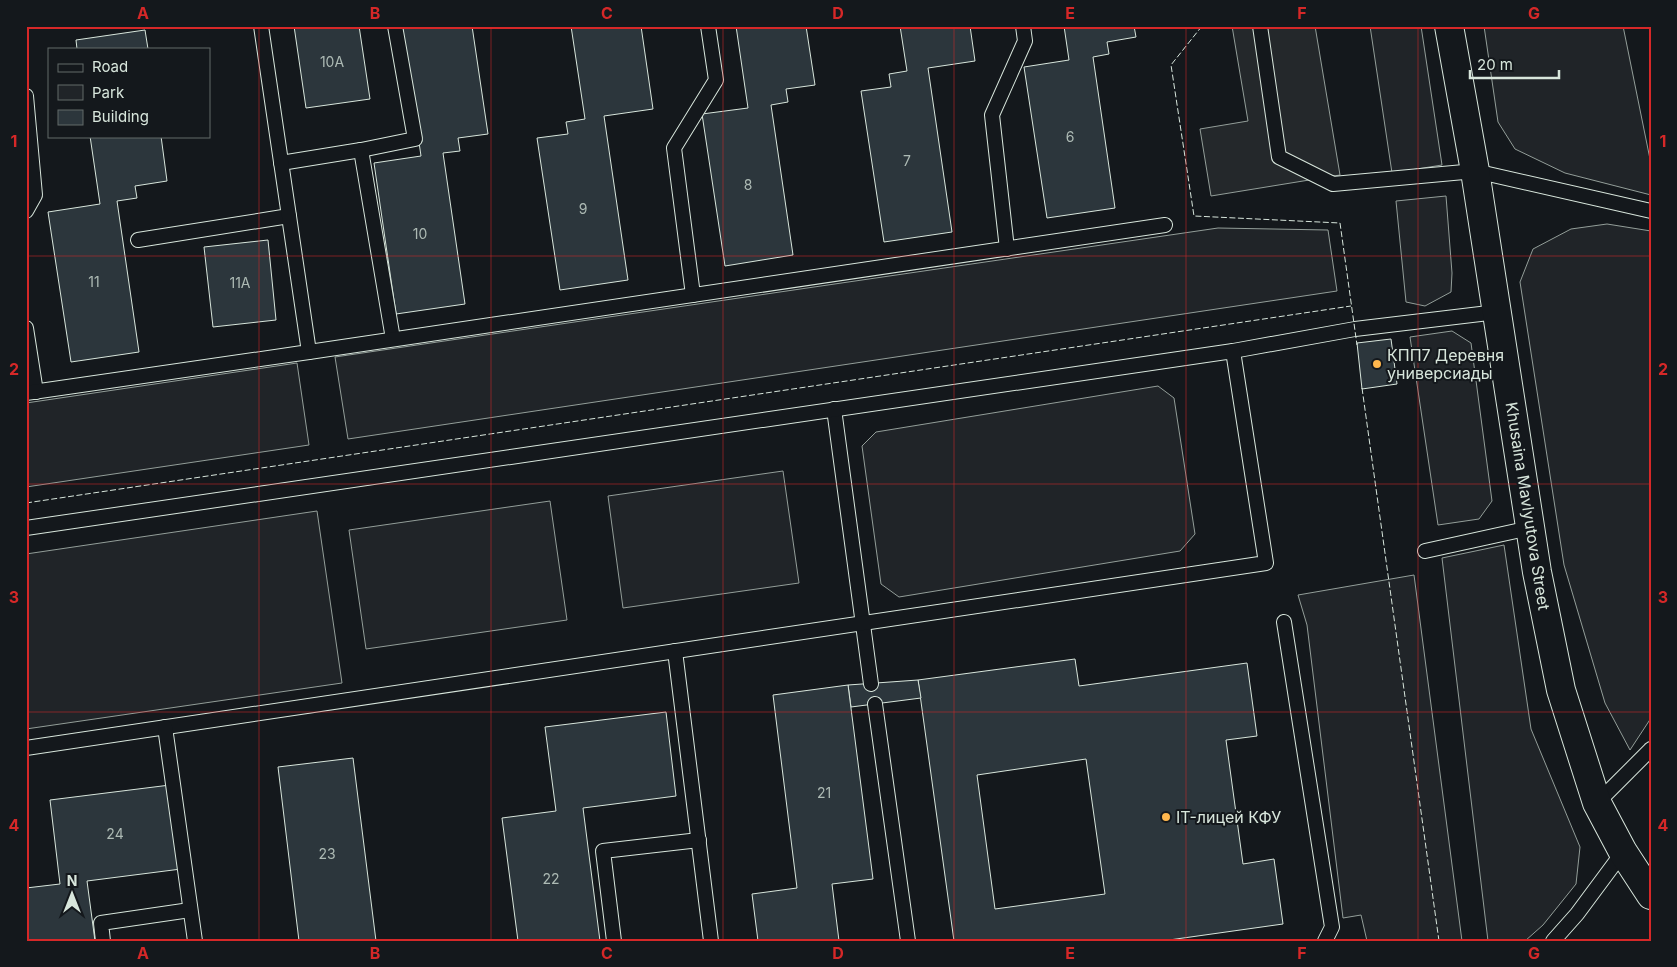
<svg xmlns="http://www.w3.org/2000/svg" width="1677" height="967" viewBox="0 0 1677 967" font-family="Inter,sans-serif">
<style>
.green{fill:#202428;stroke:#939e99}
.parking{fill:#24282b;stroke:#939e99}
.building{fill:#2c363c;stroke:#d8e6dc;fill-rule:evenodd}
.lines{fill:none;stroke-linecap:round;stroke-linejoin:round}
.lane-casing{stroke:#d8e6dc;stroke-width:16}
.secondary-casing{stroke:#d8e6dc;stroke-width:30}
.lane{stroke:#14181c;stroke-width:14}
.secondary{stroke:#14181c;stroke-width:28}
.fence{stroke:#d8e6dc;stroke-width:1;stroke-dasharray:6 2.5;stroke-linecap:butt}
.grid{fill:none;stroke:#d62828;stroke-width:1;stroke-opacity:0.55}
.poi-dot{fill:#ffb74d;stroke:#14181c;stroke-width:2}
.labels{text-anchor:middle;stroke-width:4;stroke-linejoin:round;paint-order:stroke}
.number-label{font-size:14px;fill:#adbab4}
.poi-label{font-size:16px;fill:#d8e6dc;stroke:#14181c;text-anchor:start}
.street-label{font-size:16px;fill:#d8e6dc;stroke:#14181c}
.neatline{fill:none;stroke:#d62828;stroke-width:2}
.grid-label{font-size:16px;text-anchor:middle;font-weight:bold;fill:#d62828}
</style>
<rect width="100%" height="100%" fill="#14181c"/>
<!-- green -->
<g class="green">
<polygon points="1370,26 1421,26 1442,165 1392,173"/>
<polygon points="1484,26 1623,26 1651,164 1651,195 1565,173 1515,149 1498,122"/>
<polygon points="1446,196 1452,273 1451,292 1425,306 1406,302 1396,201"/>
<polygon points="1607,224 1651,231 1651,718 1630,750 1605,703 1564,565 1520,282 1533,249 1571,229"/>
<polygon points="1218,228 1328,230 1337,291 348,439 335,357"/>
<polygon points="1452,331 1471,343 1492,501 1479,519 1438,525 1410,337"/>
<polygon points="297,363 309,445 26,487 26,403"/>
<polygon points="1158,386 1174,398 1195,534 1180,551 899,597 881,584 862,446 876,432"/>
<polygon points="783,471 799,583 623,608 608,496"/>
<polygon points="550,501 567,620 366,649 349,530"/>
<polygon points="317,511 342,683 26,729 26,554"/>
<polygon points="1504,545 1531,729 1580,847 1576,884 1543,925 1525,941 1488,941 1442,558"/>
<polygon points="1414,575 1462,941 1367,941 1361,915 1343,918 1307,625 1298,595"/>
</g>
<!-- parking -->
<polygon class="parking" points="1232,26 1315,26 1340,175 1211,196 1200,129 1248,121"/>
<!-- building -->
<g class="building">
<polygon points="294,26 359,26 370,99 306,108"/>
<polygon points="402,26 472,26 488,134 458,138 460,151 443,153 465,304 396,314 374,163 421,156"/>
<polygon points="571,26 641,26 653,109 604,116 628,280 560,290 537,138 568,134 566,122 585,119"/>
<polygon points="736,26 806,26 815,85 786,89 788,102 771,105 793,255 725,266 702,114 748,108"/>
<polygon points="900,26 970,26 975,61 928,68 952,232 884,242 861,91 891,87 889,74 907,71"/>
<polygon points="1064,26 1134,26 1136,37 1107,42 1109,54 1093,57 1115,208 1047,218 1024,67 1069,60"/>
<polygon points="145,30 148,49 77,49 76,40"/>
<polygon points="90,136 161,136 167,181 135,186 137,198 117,201 139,352 71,362 48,212 100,204"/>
<polygon points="268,240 276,320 213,327 204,247"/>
<polygon points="1391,339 1397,384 1362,389 1357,343"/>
<path d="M1075,659l4,27 168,-23 10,73 -31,4 17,124 31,-5 9,65 -121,17h-208l-36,-261zM1086,759l19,135 -110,15 -18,-134z"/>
<polygon points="918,680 921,698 851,707 848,685"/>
<polygon points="848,685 873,879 832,884 839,941 758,941 752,894 797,888 773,695"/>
<polygon points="666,712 676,796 583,808 600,941 518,941 502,818 556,811 545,727"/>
<polygon points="353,758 376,941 299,941 278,767"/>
<polygon points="170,785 181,869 87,881 95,941 26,941 26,888 60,884 50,800"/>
</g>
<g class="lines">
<defs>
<g id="lane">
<polyline points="1260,26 1279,157 1333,184 1475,171 1651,211"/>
<polyline points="26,96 35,195 26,211"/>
<polyline points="361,150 393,339"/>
<polyline points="281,163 361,150 415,139 395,26"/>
<polyline points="138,240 289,216"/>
<polyline points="1007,249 992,115 1025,41 1023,26"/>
<polyline points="693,295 674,148 716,80 708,26"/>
<polyline points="26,328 36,392"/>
<polyline points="1233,351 1355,329 1497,312"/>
<polyline points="309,352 1165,225"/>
<polyline points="26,393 309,352 261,26"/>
<polyline points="834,409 871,684"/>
<polyline points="26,528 1233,351 1266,563 26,748"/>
<polyline points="1425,551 1530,528"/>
<polyline points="1284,622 1332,927 1325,941"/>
<polyline points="675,651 711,941"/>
<polyline points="875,704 908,941"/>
<polyline points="165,727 195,941"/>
<polyline points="1597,803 1651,749"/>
<polyline points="103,941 101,923 190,910"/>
<polyline points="614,941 603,851 699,840"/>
<polyline points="1553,941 1577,914 1623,852"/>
</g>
<polyline id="secondary" points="1449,26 1475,171 1537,572 1561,690 1597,803 1623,852 1651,895"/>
</defs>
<!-- lane casing -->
<use href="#lane" class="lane-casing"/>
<!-- secondary casing -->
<use href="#secondary" class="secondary-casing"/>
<!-- lane -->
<use href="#lane" class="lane"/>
<!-- secondary -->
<use href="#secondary" class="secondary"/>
<!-- fence -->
<g class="fence">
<polyline points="1202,26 1171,65 1194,216 1340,223 1357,345"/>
<polyline points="1362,388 1439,941"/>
<polyline points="26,503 1351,306"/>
</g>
</g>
<!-- grid -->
<path class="grid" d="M259,26v915M491,26v915M723,26v915M954,26v915M1186,26v915M1418,26v915M26,256h1625M26,484h1625M26,712h1625"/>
<!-- markers -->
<g class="poi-dot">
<circle cx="1377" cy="364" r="5"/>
<circle cx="1166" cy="817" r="5"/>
</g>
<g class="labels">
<!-- number labels -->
<g class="number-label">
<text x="332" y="67">10А</text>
<text x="1070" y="142">6</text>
<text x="907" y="166">7</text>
<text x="748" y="190">8</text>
<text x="583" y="214">9</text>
<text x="420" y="239">10</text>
<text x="94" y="287">11</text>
<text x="240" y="288">11А</text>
<text x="824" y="798">21</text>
<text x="115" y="839">24</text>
<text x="327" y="859">23</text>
<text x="551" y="884">22</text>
</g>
<!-- poi labels -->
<g class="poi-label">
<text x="1387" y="361">КПП7 Деревня<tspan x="1387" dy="18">универсиады</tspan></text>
<text x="1176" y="823">IT-лицей КФУ</text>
</g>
<!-- street labels -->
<g class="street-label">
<text transform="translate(1528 506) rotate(81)" y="6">Khusaina Mavlyutova Street</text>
</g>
</g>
<!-- border -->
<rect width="1677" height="967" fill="none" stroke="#14181c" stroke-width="55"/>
<!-- legend -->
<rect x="48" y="48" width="162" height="90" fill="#14181c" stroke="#626a69"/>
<rect x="58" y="64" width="25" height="8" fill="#14181c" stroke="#626a69"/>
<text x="92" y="72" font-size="15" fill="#d8e6dc">Road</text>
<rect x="58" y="85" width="25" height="15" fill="#202428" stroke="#626a69"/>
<text x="92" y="98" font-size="15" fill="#d8e6dc">Park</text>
<rect x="58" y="110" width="25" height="15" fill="#2c363c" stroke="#626a69"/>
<text x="92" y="122" font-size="15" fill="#d8e6dc">Building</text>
<!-- north arrow -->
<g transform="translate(72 894)" stroke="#14181c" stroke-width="4" paint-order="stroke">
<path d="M0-4L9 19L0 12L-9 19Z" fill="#d8e6dc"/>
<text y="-8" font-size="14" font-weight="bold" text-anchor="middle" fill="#d8e6dc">N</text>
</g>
<!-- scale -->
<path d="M1470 70v8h89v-8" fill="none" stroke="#d8e6dc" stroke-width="2.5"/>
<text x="1477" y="70" font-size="15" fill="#d8e6dc" stroke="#14181c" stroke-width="4" paint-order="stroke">20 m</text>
<rect x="28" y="28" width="1622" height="912" class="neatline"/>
<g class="grid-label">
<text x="143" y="19">A</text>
<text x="375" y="19">B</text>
<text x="607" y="19">C</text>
<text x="838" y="19">D</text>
<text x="1070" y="19">E</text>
<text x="1302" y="19">F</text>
<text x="1534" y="19">G</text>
<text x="14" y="147">1</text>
<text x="1663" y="147">1</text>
<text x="14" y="375">2</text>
<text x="1663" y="375">2</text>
<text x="14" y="603">3</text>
<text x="1663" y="603">3</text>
<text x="14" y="831">4</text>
<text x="1663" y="831">4</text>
<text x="143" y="959">A</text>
<text x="375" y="959">B</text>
<text x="607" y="959">C</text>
<text x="838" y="959">D</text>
<text x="1070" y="959">E</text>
<text x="1302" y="959">F</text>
<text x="1534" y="959">G</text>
</g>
</svg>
